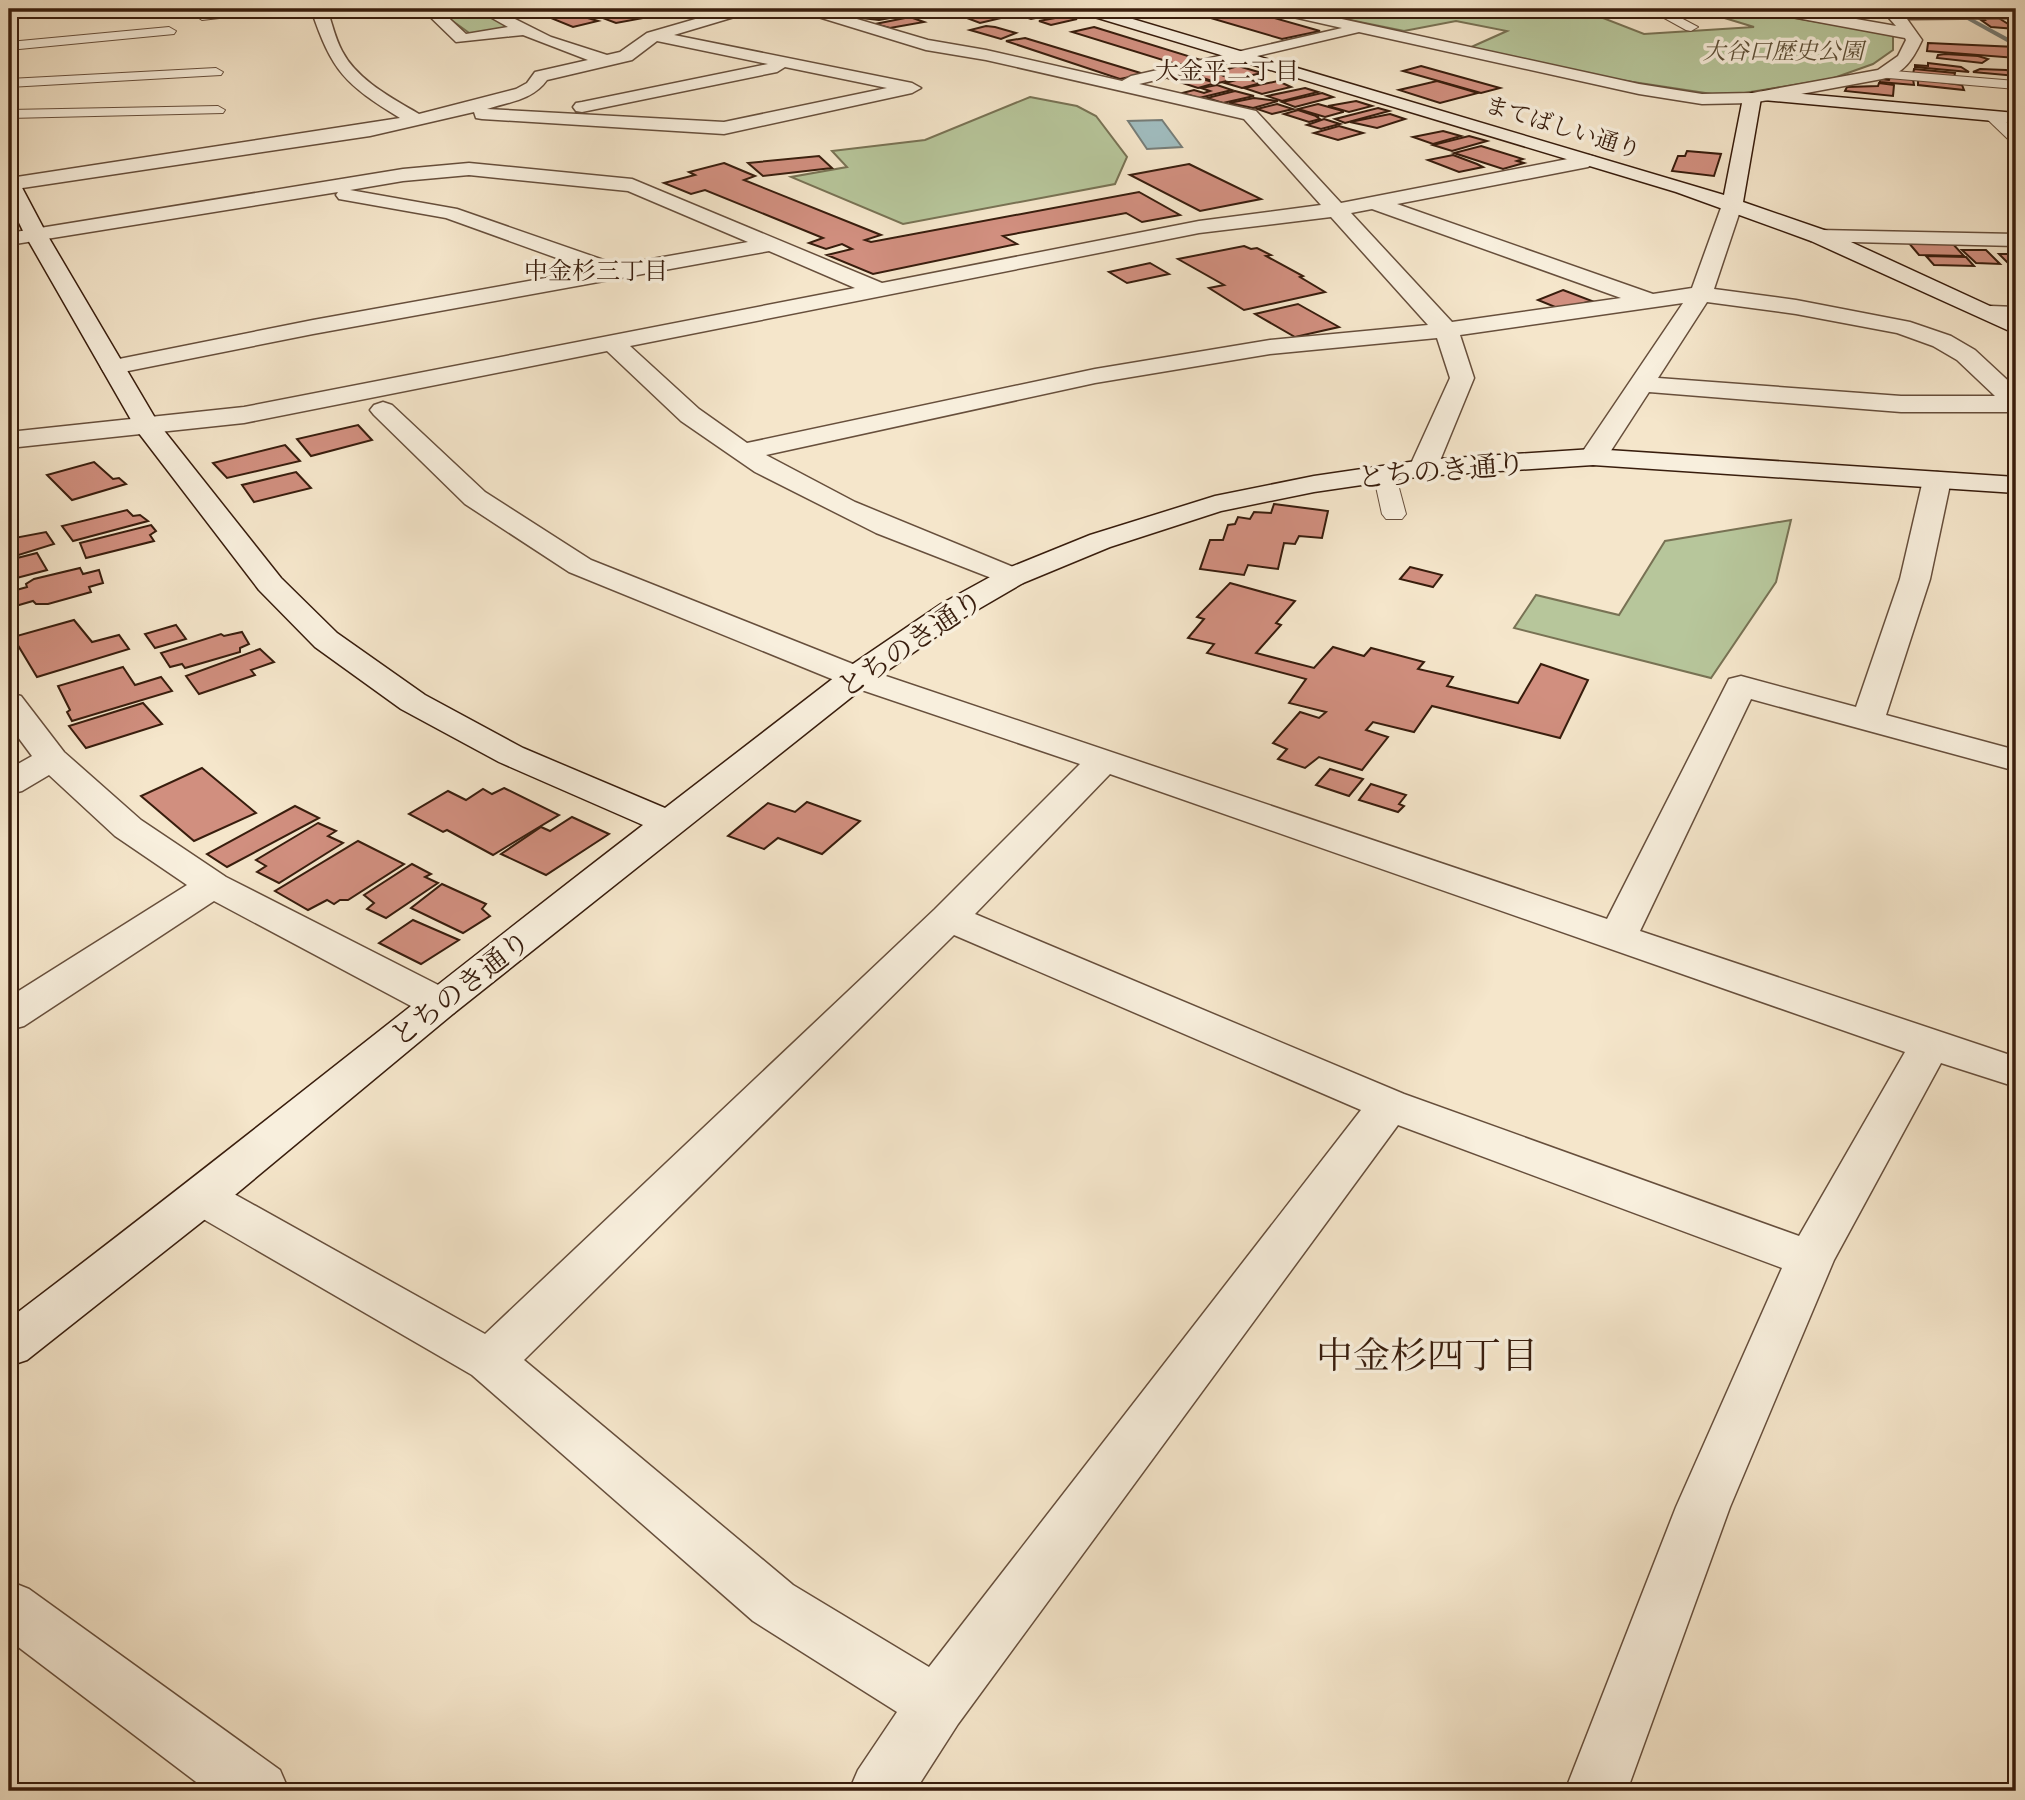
<svg xmlns="http://www.w3.org/2000/svg" width="2025" height="1800" viewBox="0 0 2025 1800" font-family="'IM FELL Great Primer','Noto Serif JP',serif">
<style>
.green{fill:#b7c69b;stroke:#787254;stroke-width:2}
.water{fill:#a0bdc0;stroke:#767d78;stroke-width:2}
.lines{fill:none;stroke-linecap:round;stroke-linejoin:round}
.stream{fill:#767d78;fill-rule:evenodd}
.building{fill:#d18f7f;stroke:#381d0d;stroke-width:2}
.lane-casing{stroke:#674f3c;stroke-width:2}
.street-casing{stroke:#674f3c;stroke-width:3}
.secondary-casing{stroke:#381d0d;stroke-width:3}
.lane{fill:#f8efdd;fill-rule:evenodd}
.street{fill:#f8efdd;fill-rule:evenodd}
.secondary{fill:#f8efdd;fill-rule:evenodd}
.labels{text-anchor:middle;stroke-width:7;stroke-linejoin:round;paint-order:stroke}
.far-park-label{font-size:23px;font-style:italic;fill:#5e5038;stroke:#f8efdd}
.far-street-label{font-size:23px;fill:#381d0d;stroke:#f8efdd}
.far-neighbourhood-label{font-size:24px;fill:#381d0d;stroke:#f8efdd}
.street-label{font-size:28px;fill:#381d0d;stroke:#f8efdd}
.near-neighbourhood-label{font-size:37px;fill:#381d0d;stroke:#f8efdd}
</style>
<rect width="100%" height="100%" fill="#f5e6cb"/>
<filter id="stains"><feTurbulence type="fractalNoise" baseFrequency=".00286" numOctaves="4"/><feColorMatrix values="0 0 0 0 .2 0 0 0 0 .09 0 0 0 0 .02 0 0 0 .5 -.17"/></filter>
<radialGradient id="worn" r=".72"><stop offset=".6" stop-color="#630" stop-opacity="0"/><stop offset="1" stop-color="#630" stop-opacity=".3"/></radialGradient>
<!-- green -->
<g class="green">
<polygon points="436,9 475,9 514,28 472,35"/>
<polygon points="1296,9 1580,9 1644,34 1754,27 1695,9 1744,9 1893,35 1893,50 1873,64 1831,79 1744,93 1712,94 1600,77 1469,48 1507,31 1456,21 1404,31"/>
<polygon points="1030,97 1077,106 1096,116 1127,157 1115,184 903,224 791,177 847,167 832,151 925,140"/>
<polygon points="1791,520 1776,582 1711,678 1514,628 1536,595 1619,615 1665,541"/>
</g>
<!-- water -->
<polygon class="water" points="1162,120 1182,147 1147,149 1128,121"/>
<g class="lines">
<!-- stream -->
<polygon class="stream" points="1962,15 1966,15 2016,42 2016,47 1962,17"/>
</g>
<!-- building -->
<g class="building">
<polygon points="566,9 629,9 649,17 616,23 587,12 578,14"/>
<polygon points="1180,9 1243,9 1320,31 1282,39"/>
<polygon points="567,10 581,16 598,21 573,27 541,14"/>
<polygon points="891,10 907,15 879,20 853,17"/>
<polygon points="1005,10 1020,14 1002,18 988,13"/>
<polygon points="1046,10 1060,13 1031,19 1019,15"/>
<polygon points="983,15 993,16 1001,18 980,23 967,18"/>
<polygon points="1066,16 1077,19 1051,25 1039,21"/>
<polygon points="910,17 924,22 890,28 875,24"/>
<polygon points="1983,17 1997,17 2016,29 1991,27 1981,20 1985,20"/>
<polygon points="986,26 995,27 1016,33 1001,39 970,30"/>
<polygon points="1094,27 1201,60 1179,65 1072,32"/>
<polygon points="1025,38 1144,74 1120,79 1006,41"/>
<polygon points="1928,43 2016,47 2016,58 1927,51"/>
<polygon points="1945,54 1978,56 1988,59 1982,63 1937,58 1938,55"/>
<polygon points="1928,63 1961,67 1969,72 1915,67 1915,65 1928,66"/>
<polygon points="1238,66 1262,73 1239,78 1218,72"/>
<polygon points="1421,66 1500,88 1481,93 1403,71"/>
<polygon points="1914,69 1955,73 1954,78 1913,74"/>
<polygon points="1980,69 2006,70 2016,72 2016,76 1973,72"/>
<polygon points="1214,72 1224,76 1236,79 1218,83 1197,76"/>
<polygon points="1185,76 1199,78 1216,83 1198,88 1170,79"/>
<polygon points="1890,77 1913,79 1914,85 1880,82 1880,79 1889,80"/>
<polygon points="1244,78 1261,83 1242,88 1225,83"/>
<polygon points="1918,79 1962,85 1964,90 1918,85"/>
<polygon points="1278,81 1291,87 1262,94 1244,88"/>
<polygon points="1437,81 1478,93 1440,103 1399,90"/>
<polygon points="1879,83 1894,85 1893,96 1845,91 1847,87 1878,86"/>
<polygon points="1217,85 1232,90 1199,98 1182,93 1194,90 1204,93 1210,91 1201,88"/>
<polygon points="1305,88 1318,92 1282,101 1267,96"/>
<polygon points="1235,91 1254,96 1223,103 1207,98"/>
<polygon points="1322,93 1333,97 1295,107 1282,102"/>
<polygon points="1254,98 1278,101 1253,108 1229,103"/>
<polygon points="1356,101 1372,106 1349,112 1328,106"/>
<polygon points="1277,104 1293,109 1272,114 1257,109"/>
<polygon points="1318,104 1343,111 1343,112 1325,117 1298,109"/>
<polygon points="1378,108 1389,111 1345,123 1335,119"/>
<polygon points="1298,110 1319,117 1317,117 1320,119 1309,122 1284,114"/>
<polygon points="1390,114 1405,119 1377,128 1350,122"/>
<polygon points="1324,119 1340,124 1321,129 1307,125"/>
<polygon points="1339,126 1363,133 1338,140 1314,133"/>
<polygon points="1443,131 1461,136 1433,144 1413,137"/>
<polygon points="1469,136 1487,141 1452,151 1433,145"/>
<polygon points="1481,146 1523,159 1517,161 1524,163 1503,169 1454,153"/>
<polygon points="1687,151 1721,154 1714,176 1672,171 1678,156 1685,156"/>
<polygon points="1453,155 1477,164 1483,167 1459,172 1428,160"/>
<polygon points="819,156 832,168 763,176 748,163"/>
<polygon points="724,163 755,176 744,180 881,235 865,240 871,242 1139,192 1180,215 1142,222 1126,213 1003,236 1017,244 873,274 827,255 852,249 842,244 826,249 809,243 823,238 705,190 691,194 664,183 695,175 689,172"/>
<polygon points="1189,164 1261,199 1200,211 1130,175"/>
<polygon points="1908,242 1952,243 1964,256 1919,255"/>
<polygon points="1244,246 1251,249 1257,248 1271,255 1266,256 1303,276 1300,277 1325,292 1244,310 1209,288 1224,285 1178,259"/>
<polygon points="1962,250 1986,250 2000,264 1976,263"/>
<polygon points="1999,254 2016,254 2016,266 2011,266"/>
<polygon points="1926,256 1966,257 1974,266 1934,265"/>
<polygon points="1150,263 1169,274 1127,283 1109,272"/>
<polygon points="1563,290 1592,301 1560,309 1538,300"/>
<polygon points="1298,304 1339,327 1295,337 1255,314"/>
<polygon points="358,425 372,440 311,456 297,439"/>
<polygon points="285,445 300,461 227,478 213,463"/>
<polygon points="94,462 113,479 119,478 126,484 72,500 47,475"/>
<polygon points="296,472 311,488 254,502 242,485"/>
<polygon points="1274,504 1328,511 1322,538 1299,536 1295,544 1284,543 1278,569 1248,565 1244,575 1200,569 1210,540 1223,540 1228,525 1235,524 1238,517 1250,519 1254,512 1271,513"/>
<polygon points="127,510 133,516 140,515 148,521 73,541 62,526"/>
<polygon points="151,525 156,531 150,535 154,541 86,558 80,543"/>
<polygon points="46,532 54,544 9,558 9,539"/>
<polygon points="37,553 47,570 9,580 9,560"/>
<polygon points="1410,567 1442,575 1433,587 1400,579"/>
<polygon points="80,568 83,574 99,570 103,583 89,587 91,592 48,604 36,604 33,601 9,608 9,592 27,587 26,584 34,579"/>
<polygon points="1230,583 1295,601 1276,623 1281,625 1256,653 1314,668 1333,647 1364,656 1371,648 1424,662 1418,669 1453,677 1447,686 1518,703 1541,664 1588,680 1560,738 1432,706 1414,732 1373,722 1366,730 1388,737 1362,770 1319,757 1305,768 1278,759 1287,749 1273,743 1300,712 1319,718 1326,712 1289,703 1306,679 1207,653 1214,644 1188,638 1204,619 1197,617"/>
<polygon points="74,620 92,642 119,635 129,649 37,677 13,637"/>
<polygon points="176,625 186,639 155,648 145,634"/>
<polygon points="242,632 249,644 240,648 240,652 185,668 182,664 170,667 161,653 221,634 224,636"/>
<polygon points="260,649 274,662 251,670 255,675 199,694 186,676"/>
<polygon points="123,667 135,685 161,677 172,691 72,721 67,712 70,710 58,686"/>
<polygon points="143,703 162,724 86,748 69,726"/>
<polygon points="202,768 256,813 194,841 141,796"/>
<polygon points="1330,769 1363,779 1349,796 1316,785"/>
<polygon points="1371,784 1406,795 1399,804 1404,806 1398,812 1359,800"/>
<polygon points="504,788 559,815 493,855 447,830 443,832 409,814 448,791 466,800 483,789 492,794"/>
<polygon points="807,802 860,821 822,854 778,838 764,849 728,836 768,803 795,812"/>
<polygon points="295,806 319,818 227,867 207,854"/>
<polygon points="572,817 609,834 546,875 501,854 541,827 550,831"/>
<polygon points="318,823 336,831 328,836 343,843 279,883 257,872 266,866 256,860"/>
<polygon points="358,841 404,864 348,900 340,900 334,904 327,900 308,910 275,891"/>
<polygon points="412,864 431,874 425,877 438,883 386,918 367,909 374,903 364,895"/>
<polygon points="442,884 486,904 482,909 490,916 463,933 411,908"/>
<polygon points="413,920 459,940 421,964 379,943"/>
</g>
<g class="lines">
<defs>
<g id="lane">
<polygon points="231,9 268,9 262,13 202,20 196,16 202,12"/>
<polygon points="1648,9 1664,9 1698,27 1691,31 1686,30"/>
<polygon points="1815,9 1832,9 1816,18 1806,18 1806,12"/>
<polygon points="169,27 176,31 174,34 9,50 9,42"/>
<polygon points="216,68 223,72 221,75 9,87 9,79"/>
<polygon points="1882,70 2016,81 2016,89 1877,77 1877,71"/>
<polygon points="218,106 225,110 223,113 9,118 9,110"/>
<polygon points="1992,112 1997,113 2016,131 2016,144 2011,142 1987,119 1985,116 1987,113"/>
<polygon points="1384,466 1392,468 1395,473 1406,514 1402,519 1386,519 1382,514 1373,473 1376,468"/>
</g>
<g id="street">
<path d="M311,9h16c5,14 8,29 15,42 15,29 50,47 77,63l97,-25 11,-6 8,-11 53,-12 -65,-25 -67,7 -34,-33h17l27,25 42,-7 -32,-18h19l56,28 56,18 13,-3 27,-19 83,-24h24l-3,3 -77,23 238,48 9,5 -9,5 -188,41 -242,-15 -6,-1 -2,-6 -104,24 -361,54 1,-12 390,-60c-55,-34 -68,-46 -89,-109zM657,41l111,23 -186,38 -6,1 -3,4 3,4 6,1 195,-40 8,-5 102,21 -163,34 -237,-13c22,-7 46,-9 60,-29l85,-20z"/>
<path d="M799,9h24l105,31 58,10 136,31 9,-5 211,-48 -71,-16 -3,-3h28l343,75 63,10 50,-1 126,-23 20,-14 8,-16 -1,-2 -130,-24 -8,-5h32l97,17 -15,-17h135v9l-109,1 15,21c-9,19 -18,34 -40,39l-130,24 -50,1 -63,-10 -280,-62 -220,52 117,27 85,92 247,-48 7,2 3,4 -10,6 -191,37 256,90 39,-6 30,-83 3,-4h14l3,4 -28,84 82,11 114,22 41,14 24,14 41,38v24h-115l-252,-20 -46,71 -10,2 -10,-2 -4,-6 104,-154 -223,32 14,43 -37,90 -4,6 -10,2 -10,-2 -4,-6 41,-90 -13,-40 -167,16 -175,29 -329,72 89,47 168,69 4,6 -4,6 -11,3 -136,-53 -121,-61 -74,-51 -74,-70 -363,72 -235,25v-16l235,-25 611,-119 -86,-37 -456,83 -200,40 -9,-2 -3,-5 3,-5 209,-42 277,-50 -144,-52 -107,-19 -3,-4 2,-3 -329,53v-12l394,-64 66,-6 163,16 250,104 317,-62 122,-16 -77,-86 -258,-59 -60,-10 -124,-38zM469,175l159,16 120,51 -130,23 -161,-56 -107,-19 53,-9zM1372,209l249,89 -169,24 -101,-109zM1331,217l97,108 -158,15 -175,29 -348,74 -48,-34 -69,-63 569,-113zM1707,302l89,12 101,19 36,13 24,14 38,36h-94l-243,-18z"/>
<polygon points="1819,230 2016,234 2016,246 1811,241 1808,236 1811,231"/>
<polygon points="1991,306 2016,307 2016,321 1983,318 1979,313 1983,308"/>
<path d="M383,402l9,3 93,87 106,68 277,110 739,249 122,-240 12,-3 115,31 44,-128 23,-99 4,-6 10,-2 10,2 4,6 -21,99 -44,136 130,35v21l-265,-72 -111,232 376,126v30l-75,-24 -107,197 -104,247 -103,284h-62l111,-284 106,-239 -384,-143 -440,599 -43,67h-66l9,-21 39,-58 -144,-91 -281,-246 -286,-166 -7,-12 7,-12 16,-5 16,5 267,149 450,-425 145,-145 -236,-80 -275,-112 -104,-68 -91,-89 -4,-5 4,-5zM1110,774l795,278 -106,184 -395,-142 -429,-180zM954,935l407,175 -432,557 -136,-82 -269,-225z"/>
<polygon points="9,693 21,696 64,752 141,820 226,877 454,993 460,1003 454,1013 439,1017 424,1013 214,901 24,1026 9,1030 9,997 187,885 115,836 49,775 22,791 9,794 9,769 32,756 9,725"/>
<polygon points="9,1581 29,1589 280,1770 289,1791 208,1791 9,1640"/>
</g>
<g id="secondary">
<polygon points="1075,9 1099,9 1724,195 1743,98 1752,93 1758,94 1761,98 1743,202 1827,231 2016,318 2016,334 1811,241 1676,192 1078,12"/>
<polygon points="1769,91 2016,113 2016,123 1763,100 1760,96 1763,92"/>
<path d="M9,176l7,2 3,4 27,51 112,190 123,155 56,55 88,62 98,53 142,60 179,-138 97,-66 60,-33 89,-36 125,-39 99,-20 109,-16 170,-11 423,28v16l-423,-28 -170,11 -109,16 -93,19 -111,36 -87,36 -60,35 -95,66 -414,329 -236,196 -191,151 -18,6v-47c214,-162 422,-331 634,-494l-144,-63 -98,-53 -86,-62 -56,-57 -121,-158 -114,-199 -15,-31z"/>
</g>
</defs>
<!-- lane casing -->
<use href="#lane" class="lane-casing"/>
<!-- street casing -->
<use href="#street" class="street-casing"/>
<!-- secondary casing -->
<use href="#secondary" class="secondary-casing"/>
<!-- lane -->
<use href="#lane" class="lane"/>
<!-- street -->
<use href="#street" class="street"/>
<!-- secondary -->
<use href="#secondary" class="secondary"/>
</g>
<g class="labels">
<!-- far-park labels -->
<g class="far-park-label">
<text x="1783" y="59">大谷口歴史公園</text>
</g>
<!-- far-street labels -->
<g class="far-street-label">
<text transform="translate(1563 127) rotate(17)" y="8">まてばしい通り</text>
</g>
<!-- far-neighbourhood labels -->
<g class="far-neighbourhood-label">
<text x="1227" y="79">大金平二丁目</text>
<text x="596" y="279">中金杉三丁目</text>
</g>
<!-- street labels -->
<g class="street-label">
<text transform="translate(1441 470) rotate(-5)" y="10">とちのき通り</text>
<text transform="translate(910 643) rotate(-34)" y="10">とちのき通り</text>
<text transform="translate(460 988) rotate(-38)" y="10">とちのき通り</text>
</g>
<!-- near-neighbourhood labels -->
<g class="near-neighbourhood-label">
<text x="1427" y="1368">中金杉四丁目</text>
</g>
</g>
<!-- margin -->
<rect width="2025" height="1800" fill="none" stroke="#f5e6cb" stroke-width="35"/>
<rect x="10" y="10" width="2004" height="1779" fill="none" stroke="#381d0d" stroke-width="3.5"/>
<rect x="18" y="18" width="1990" height="1765" fill="none" stroke="#381d0d" stroke-width="2"/>
<rect width="100%" height="100%" filter="url(#stains)"/>
<rect width="100%" height="100%" fill="url(#worn)"/>
</svg>
